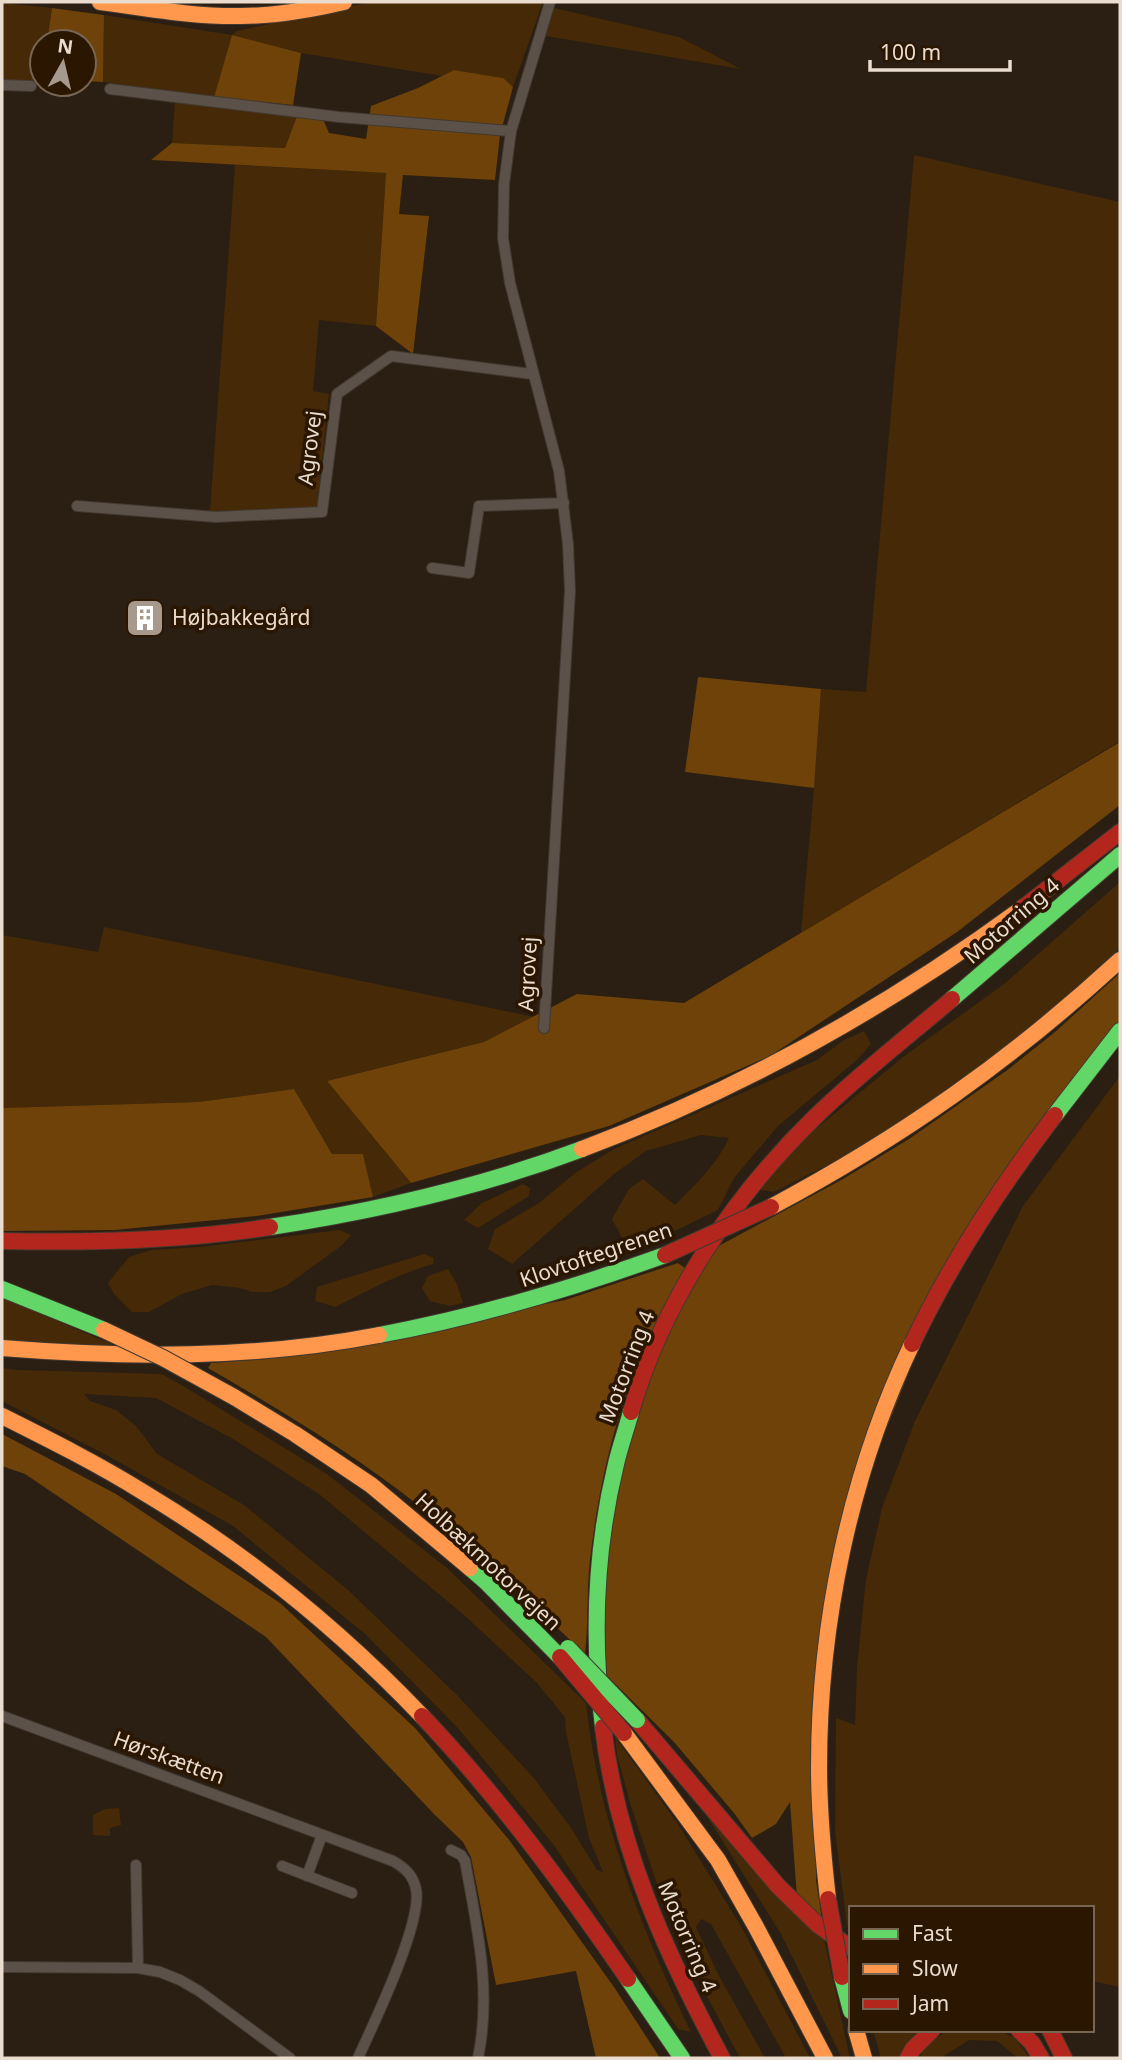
<svg xmlns="http://www.w3.org/2000/svg" width="1122" height="2060" viewBox="0 0 1122 2060" font-family="'Noto Sans',sans-serif">
<style>
.green{fill:#462906;fill-rule:evenodd}
.forest{fill:#6e4208}
.lines{fill:none;stroke-linecap:round;stroke-linejoin:round}
.street-casing{stroke:#423930;stroke-width:12}
.fast-casing{stroke:#423930;stroke-width:18}
.slow-casing{stroke:#423930;stroke-width:18}
.jam-casing{stroke:#423930;stroke-width:18}
.street{stroke:#5c5149;stroke-width:10}
.fast{stroke:#63d668;stroke-width:16}
.slow{stroke:#ff974d;stroke-width:16}
.jam{stroke:#b3261e;stroke-width:16}
.fast-bridge-casing{stroke:#423930;stroke-width:18;stroke-linecap:butt}
.slow-bridge-casing{stroke:#423930;stroke-width:18;stroke-linecap:butt}
.jam-bridge-casing{stroke:#423930;stroke-width:18;stroke-linecap:butt}
.fast-bridge{stroke:#63d668;stroke-width:16}
.slow-bridge{stroke:#ff974d;stroke-width:16}
.jam-bridge{stroke:#b3261e;stroke-width:16}
.labels{text-anchor:middle;stroke-width:7;stroke-linejoin:round;paint-order:stroke}
.street-label{font-size:21px;fill:#eadcce;stroke:#2a1601}
.poi-label{font-size:21px;fill:#eadcce;stroke:#2a1601;text-anchor:start}
</style>
<rect width="100%" height="100%" fill="#2a1f12"/>
<!-- green -->
<g class="green">
<polygon points="370,2 543,2 513,87 502,78 454,70 442,76 301,53 232,35 214,97 103,82 104,15 232,35 237,31"/>
<polygon points="2,3 52,8 47,42 42,42 42,81 2,80"/>
<polygon points="554,8 679,37 741,69 546,36"/>
<polygon points="175,101 297,116 285,148 172,143"/>
<polygon points="914,155 1120,202 1120,741 801,933 814,788 821,689 866,692"/>
<polygon points="235,165 386,173 376,326 319,320 313,391 329,394 317,509 210,511"/>
<polygon points="1120,882 1120,948 1025,1033 879,1139 774,1192 760,1190 800,1142 903,1057 1004,984"/>
<polygon points="104,927 534,1017 484,1042 327,1081 411,1183 373,1197 363,1154 332,1154 294,1089 198,1102 2,1108 2,935 98,952"/>
<path d="M864,1031l7,13 -13,15 -80,67 -44,52 -16,32 -68,33 -22,6 -16,-30 17,-30 14,-10 32,26c20,-20 42,-41 54,-67l-28,-3 -55,16 -32,23 -102,90 -24,-15 7,-20 44,-26 36,-30 39,-24 203,-89 27,-20z"/>
<polygon points="1120,1076 1120,1987 1092,1981 1092,1908 851,1908 851,1933 847,1925 835,1830 836,1718 855,1725 857,1667 866,1579 882,1508 915,1421 1023,1206"/>
<polygon points="523,1184 530,1188 529,1196 478,1228 464,1220 482,1203"/>
<polygon points="339,1230 351,1235 341,1246 286,1286 270,1292 252,1292 240,1288 212,1285 182,1294 149,1312 132,1312 114,1294 108,1283 129,1257 151,1250 200,1247"/>
<path d="M424,1254l10,4 -1,6c-34,10 -65,26 -97,43l-21,-6 2,-14z"/>
<polygon points="448,1269 457,1284 463,1303 450,1306 430,1301 422,1288 428,1276"/>
<polygon points="2,1298 112,1344 113,1347 2,1340"/>
<path d="M2,1368l16,2 144,4 23,13 142,87 120,94 139,135c12,115 55,226 105,329l-13,-3 -125,-185 -96,-117 -93,-94 -131,-107 -123,-69 -108,-56zM84,1394l72,4 77,41 86,55 145,121 73,68 28,34 1,15 23,106 14,34 -6,-2 -26,-42 -38,-51 -76,-82 -110,-106 -103,-84 -87,-51 -21,-28 -20,-16 -26,-9z"/>
<polygon points="615,1737 678,1824 742,1928 810,2058 786,2058 711,1924 701,1919 696,1927 718,1974 765,2058 740,2058 703,1989 664,1905 631,1806 617,1755"/>
<polygon points="119,1808 121,1825 110,1828 110,1836 93,1835 93,1815 105,1809"/>
<polygon points="703,1810 823,1935 850,2058 842,2058 781,1934"/>
<polygon points="873,2030 919,2030 899,2058 881,2058"/>
<polygon points="947,2030 998,2030 1015,2038 1030,2058 1018,2058 997,2041 969,2040 941,2058 920,2058 924,2048"/>
</g>
<!-- forest -->
<g class="forest">
<polygon points="52,8 104,15 103,82 84,81 84,42 47,42"/>
<polygon points="232,35 301,53 293,105 214,97"/>
<polygon points="454,70 503,78 513,87 500,135 495,180 403,175 399,214 429,216 413,354 376,326 386,173 151,160 172,143 285,148 297,116 322,117 329,133 366,139 371,106 418,88"/>
<polygon points="698,677 821,689 814,788 685,772"/>
<polygon points="1120,742 1120,805 957,932 770,1056 609,1126 411,1183 327,1081 484,1042 577,994 684,1003"/>
<polygon points="1120,973 1120,1022 962,1239 834,1560 816,1880 822,1920 797,1898 790,1802 776,1824 752,1838 734,1813 674,1742 602,1671 600,1633 617,1481 659,1349 715,1248 843,1179 909,1139 1006,1071 1055,1032"/>
<polygon points="294,1089 332,1154 363,1154 373,1197 257,1216 115,1230 2,1231 2,1108 198,1102"/>
<path d="M678,1263l7,5c-12,24 -26,48 -37,72 -31,67 -48,139 -57,212 -5,34 -2,68 -6,102 -54,-51 -109,-102 -167,-149 -66,-52 -138,-95 -210,-137l3,-5 56,-4 298,-59z"/>
<polygon points="2,1434 116,1494 280,1603 415,1728 510,1841 616,1990 660,2058 596,2058 576,1971 496,1985 471,1857 463,1842 434,1814 266,1637 25,1474 2,1466"/>
</g>
<g class="lines">
<defs>
<g id="street">
<polyline points="2,85 31,86"/>
<polyline points="110,89 339,117 511,131"/>
<polyline points="77,506 216,517 322,512 337,394 391,356 532,374"/>
<polyline points="432,568 469,573 479,506 564,503"/>
<polyline points="544,1028 570,591 568,544 559,471 510,283 503,238 504,184 511,131 550,2"/>
<path d="M2,1716l391,145c12,7 20,14 23,28 7,33 -43,136 -58,169"/>
<path d="M451,1850l10,5 4,6c12,67 27,129 13,197"/>
<polyline points="136,1865 138,1968"/>
<polyline points="282,1866 352,1893"/>
<polyline points="307,1876 322,1835"/>
<polyline points="2,1967 138,1968 160,1972 180,1980 199,1991 290,2058"/>
</g>
<g id="fast">
<polyline points="952,999 1120,855"/>
<polyline points="1055,1115 1120,1031"/>
<path d="M270,1227c106,-16 211,-40 312,-78"/>
<polyline points="2,1289 104,1330"/>
<path d="M379,1335c98,-18 192,-46 286,-80"/>
<polyline points="470,1568 486,1582 560,1657"/>
<path d="M603,1727c-11,-87 -8,-177 13,-263 4,-17 10,-34 15,-52"/>
<polyline points="842,1977 851,2011"/>
<polyline points="628,1979 682,2058"/>
</g>
<g id="slow">
<path d="M100,2c47,6 94,15 141,14 35,0 69,-6 103,-14"/>
<path d="M582,1149c158,-59 306,-142 442,-242"/>
<path d="M771,1207c131,-70 239,-146 349,-247"/>
<path d="M2,1348c125,10 253,11 377,-13"/>
<polyline points="234,1397 295,1434 371,1485 470,1568"/>
<path d="M2,1416c48,24 96,48 141,76 102,61 197,138 279,224"/>
<polyline points="624,1733 718,1860 756,1927 825,2058"/>
<path d="M828,1899c-5,-44 -9,-88 -9,-132 0,-144 31,-293 93,-423"/>
<polyline points="856,2030 864,2058"/>
</g>
<g id="jam">
<polyline points="1024,907 1120,832"/>
<path d="M2,1241c90,2 179,0 268,-14"/>
<path d="M912,1344c39,-82 88,-157 143,-229"/>
<path d="M631,1412c32,-111 101,-214 184,-295 43,-42 91,-79 137,-118"/>
<path d="M422,1716c77,81 143,171 206,263"/>
<polyline points="637,1720 778,1886 818,1925 851,1948"/>
<path d="M603,1727c14,119 63,227 119,331"/>
<polyline points="1019,2030 1032,2043 1041,2058"/>
<polyline points="1050,2030 1064,2058"/>
<polyline points="908,2058 913,2049 932,2030"/>
</g>
</defs>
<!-- street casing -->
<use href="#street" class="street-casing"/>
<!-- fast casing -->
<use href="#fast" class="fast-casing"/>
<!-- slow casing -->
<use href="#slow" class="slow-casing"/>
<!-- jam casing -->
<use href="#jam" class="jam-casing"/>
<!-- street -->
<use href="#street" class="street"/>
<!-- fast -->
<use href="#fast" class="fast"/>
<!-- slow -->
<use href="#slow" class="slow"/>
<!-- jam -->
<use href="#jam" class="jam"/>
<defs>
<polyline id="fast-bridge" points="568,1648 637,1720"/>
<polyline id="slow-bridge" points="104,1330 163,1358 234,1397"/>
<g id="jam-bridge">
<polyline points="665,1255 771,1207"/>
<polyline points="560,1657 624,1733"/>
<polyline points="828,1899 842,1977"/>
</g>
</defs>
<!-- fast-bridge casing -->
<use href="#fast-bridge" class="fast-bridge-casing"/>
<!-- slow-bridge casing -->
<use href="#slow-bridge" class="slow-bridge-casing"/>
<!-- jam-bridge casing -->
<use href="#jam-bridge" class="jam-bridge-casing"/>
<!-- fast-bridge -->
<use href="#fast-bridge" class="fast-bridge"/>
<!-- slow-bridge -->
<use href="#slow-bridge" class="slow-bridge"/>
<!-- jam-bridge -->
<use href="#jam-bridge" class="jam-bridge"/>
</g>
<!-- icons -->
<defs>
<symbol id="building-square" viewBox="-11 -11 22 22"><rect x="-9" y="-9" width="18" height="18" rx="4" fill="#a79a8c" stroke="#2a1601"/><path d="M-4-6H4V6H1V3H-1V6H-4ZM-2.5-4.3h1.7v1.8h-1.7ZM.8-4.3h1.7v1.8H.8ZM-2.5-1h1.7V.8h-1.7ZM.8-1h1.7V.8H.8Z" fill="#fff"/></symbol>
</defs>
<g fill-rule="evenodd">
<use href="#building-square" x="123" y="596" width="44" height="44"/>
</g>
<g class="labels">
<!-- street labels -->
<g class="street-label">
<text transform="translate(310 448) rotate(-83)" y="7">Agrovej</text>
<text transform="translate(1012 921) rotate(-41)" y="7">Motorring 4</text>
<text transform="translate(528 974) rotate(-87)" y="7">Agrovej</text>
<text transform="translate(596 1255) rotate(-19)" y="7">Klovtoftegrenen</text>
<text transform="translate(627 1367) rotate(-69)" y="7">Motorring 4</text>
<text transform="translate(488 1562) rotate(43)" y="7">Holbækmotorvejen</text>
<text transform="translate(169 1758) rotate(20)" y="7">Hørskætten</text>
<text transform="translate(687 1937) rotate(67)" y="7">Motorring 4</text>
</g>
<!-- poi labels -->
<g class="poi-label">
<text x="172" y="625">Højbakkegård</text>
</g>
</g>
<!-- border -->
<rect width="1122" height="2060" fill="none" stroke="#eadcce" stroke-width="7"/>
<!-- legend -->
<rect x="849" y="1906" width="245" height="126" fill="#2a1601" stroke="#776553" stroke-width="2"/>
<rect x="863" y="1929" width="35" height="10" fill="#63d668" stroke="#776553" stroke-width="2"/>
<text x="912" y="1941" font-size="21" fill="#eadcce">Fast</text>
<rect x="863" y="1964" width="35" height="10" fill="#ff974d" stroke="#776553" stroke-width="2"/>
<text x="912" y="1976" font-size="21" fill="#eadcce">Slow</text>
<rect x="863" y="1999" width="35" height="10" fill="#b3261e" stroke="#776553" stroke-width="2"/>
<text x="912" y="2011" font-size="21" fill="#eadcce">Jam</text>
<!-- north arrow -->
<g transform="translate(63 63) rotate(8)"><circle r="33" fill="#2a1601" stroke="#776553" stroke-width="2"/>
<path d="M0-5L12 26L0 18L-12 26Z" fill="#a79a8c"/>
<text y="-10" font-size="19" font-weight="bold" text-anchor="middle" fill="#eadcce">N</text>
</g>
<!-- scale -->
<path d="M870 60v10h140v-10" fill="none" stroke="#eadcce" stroke-width="3.5"/>
<text x="880" y="60" font-size="21" fill="#eadcce" stroke="#2a1601" stroke-width="5" paint-order="stroke">100 m</text>
</svg>
